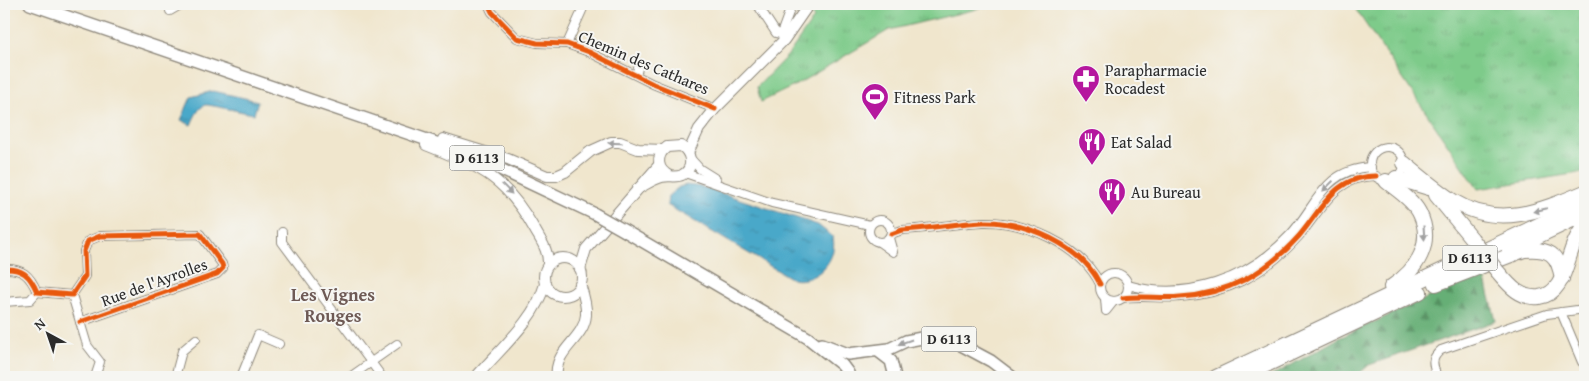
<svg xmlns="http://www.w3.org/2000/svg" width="1589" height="381" viewBox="0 0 1589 381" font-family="'Gentium Book Plus',serif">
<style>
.grass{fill:url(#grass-tufts);stroke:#547b5a}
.forest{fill:url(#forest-firs);stroke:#486d50}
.water{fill:url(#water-ripples);stroke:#3a6a7a}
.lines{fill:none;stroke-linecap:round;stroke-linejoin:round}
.street-casing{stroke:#8e887c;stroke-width:10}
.secondary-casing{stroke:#8e887c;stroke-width:12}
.primary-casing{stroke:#8e887c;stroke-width:14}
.highway-casing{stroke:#8e887c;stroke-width:16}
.street{stroke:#fff;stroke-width:8}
.secondary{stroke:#fff;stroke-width:10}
.primary{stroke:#fff;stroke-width:11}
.highway{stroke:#fff;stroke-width:14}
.primary-bridge-casing{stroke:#8e887c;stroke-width:14;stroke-linecap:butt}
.highway-bridge-casing{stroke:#8e887c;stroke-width:16;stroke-linecap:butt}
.primary-bridge{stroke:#fff;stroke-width:11}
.highway-bridge{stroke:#fff;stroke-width:14}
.cycleway-casing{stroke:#f6f6f2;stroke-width:8}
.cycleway{stroke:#e8590c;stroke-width:5}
.oneway{fill:#a0a0a0}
.labels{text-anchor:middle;stroke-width:4;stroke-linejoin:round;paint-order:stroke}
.shield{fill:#f6f6f2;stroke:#686867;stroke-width:1}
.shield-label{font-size:15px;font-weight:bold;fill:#2b2b2b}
.street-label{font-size:16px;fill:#2b2b2b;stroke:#f6f6f2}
.poi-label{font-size:16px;fill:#2b2b2b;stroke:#f6f6f2;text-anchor:start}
.neighbourhood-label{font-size:18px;font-weight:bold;fill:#6e5a55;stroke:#f6f6f2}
</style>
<defs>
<pattern id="grass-tufts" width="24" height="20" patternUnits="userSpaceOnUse" patternTransform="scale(1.25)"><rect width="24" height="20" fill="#7ecb8a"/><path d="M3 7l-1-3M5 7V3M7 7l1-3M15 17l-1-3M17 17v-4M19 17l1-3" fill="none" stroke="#6dae77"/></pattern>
<pattern id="forest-firs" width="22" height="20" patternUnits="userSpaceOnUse" patternTransform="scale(1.25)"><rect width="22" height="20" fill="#66af76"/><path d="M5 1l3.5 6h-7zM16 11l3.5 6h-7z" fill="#548f61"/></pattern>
<pattern id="water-ripples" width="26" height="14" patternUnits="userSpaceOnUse" patternTransform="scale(1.25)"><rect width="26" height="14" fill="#4aa8c9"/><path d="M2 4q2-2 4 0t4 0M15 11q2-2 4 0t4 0" fill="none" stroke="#3e89a3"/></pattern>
</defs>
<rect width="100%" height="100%" fill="#f6f6f2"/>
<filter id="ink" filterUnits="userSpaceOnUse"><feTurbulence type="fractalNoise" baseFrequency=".02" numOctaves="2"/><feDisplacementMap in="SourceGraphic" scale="10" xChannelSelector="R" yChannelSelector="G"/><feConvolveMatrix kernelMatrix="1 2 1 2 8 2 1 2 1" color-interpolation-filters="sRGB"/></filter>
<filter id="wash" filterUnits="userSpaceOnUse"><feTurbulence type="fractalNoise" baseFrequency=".0096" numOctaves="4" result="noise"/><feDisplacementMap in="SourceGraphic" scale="20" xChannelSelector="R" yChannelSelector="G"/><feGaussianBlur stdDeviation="1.12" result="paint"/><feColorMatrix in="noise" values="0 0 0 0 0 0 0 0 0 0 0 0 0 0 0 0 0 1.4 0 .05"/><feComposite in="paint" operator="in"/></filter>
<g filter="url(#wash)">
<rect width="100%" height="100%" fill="#f0e6cd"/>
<!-- grass -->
<g class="grass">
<polygon points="801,4 998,4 889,30 794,86 761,102 757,87 788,55 814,18"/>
<polygon points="1352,4 1585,4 1585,172 1478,189"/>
</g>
<!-- forest -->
<polygon class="forest" points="1484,272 1496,321 1369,365 1355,377 1270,377 1339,338"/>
<!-- water -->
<g class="water">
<path d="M213,91l45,10 -4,13c-8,-1 -46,-10 -49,-9 -7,3 -11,13 -14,20l-10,-5 10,-23z"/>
<path d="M686,185l17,2 115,38 15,12c5,24 -18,47 -41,42l-125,-74 1,-9 11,-9z"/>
</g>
</g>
<g filter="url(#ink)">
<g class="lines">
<defs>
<g id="street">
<polyline points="488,4 492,12 517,38 537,43 567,44 589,52 653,84 715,109"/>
<polyline points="757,4 776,33 781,34"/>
<polyline points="170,11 182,4"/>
<polyline points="784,40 781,34 792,4"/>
<polyline points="567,44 585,4"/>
<polyline points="636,75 639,65"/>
<circle cx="1387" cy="164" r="17"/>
<polyline points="690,158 700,169 716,179"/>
<polyline points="685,173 772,203 870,225"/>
<circle cx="880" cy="231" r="11"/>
<polyline points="282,232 282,242 382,377"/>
<path d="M891,234l11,-4c27,-1 54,-7 81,-8 42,-1 98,23 117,62"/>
<polyline points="879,242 893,252 889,238"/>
<path d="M4,269c18,-1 26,6 33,23l35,3 13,-19 -1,-25 4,-10 12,-5 100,-2 22,30 1,4 -6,6 -137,48"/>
<circle cx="1114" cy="287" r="14"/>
<path d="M1128,285c59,17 121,-6 162,-50 28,-30 32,-65 81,-68"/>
<polyline points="72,295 87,345 100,362 95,377"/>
<polyline points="1105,298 1106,311 1114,301"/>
<path d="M1123,298c19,-3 38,1 57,-1 22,-1 46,-8 66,-18 20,-11 38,-26 53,-43 24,-28 35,-60 77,-60"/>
<polyline points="4,302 30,300 37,292"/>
<polyline points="1561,312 1582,362"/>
<polyline points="175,377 182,351 196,339"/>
<polyline points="241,377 258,335 279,344"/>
<polyline points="350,377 397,344"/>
<path d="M1437,377c-4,-12 -7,-18 4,-27l106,-36 38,-5"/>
</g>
<g id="secondary">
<polyline points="443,139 508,159 547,176 556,176 565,172 591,151 611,142 620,142 638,149 663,150"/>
<path d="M426,145c54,22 79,31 109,85 6,11 14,21 13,35"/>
<polyline points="688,153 699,129 715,109 784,40 809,4"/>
<path d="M637,189c8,-4 17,-10 25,-12 7,-2 14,1 20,-2 13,-7 9,-23 -1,-29l-14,1c-12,9 -10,23 3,29"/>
<circle cx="563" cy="277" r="19"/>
<polyline points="580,269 586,249 659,165"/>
<path d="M476,377c24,-28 59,-57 69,-93"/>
<path d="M557,377c-4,-27 27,-37 29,-62 1,-10 -3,-22 -6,-31"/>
</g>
<g id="primary">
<polyline points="30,4 442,145 479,159 595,214"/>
<polyline points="625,231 808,338 842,365 848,373"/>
<polyline points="822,344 848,354 889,349 906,341 927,337 948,338 991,361 1012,377"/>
<polyline points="878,351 891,361 895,377"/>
</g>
<g id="highway">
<path d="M1404,163c16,13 32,27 49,38 46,28 87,10 132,-9"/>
<polyline points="1396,178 1429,188"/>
<path d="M1386,181c11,9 26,18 33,31 16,31 -2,58 -28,75"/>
<polyline points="1436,195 1472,239"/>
<polyline points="1509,250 1585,214"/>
<path d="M1498,272c11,13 22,27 41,25 31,-4 25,-50 46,-71"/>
<path d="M1436,284l88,-34c25,-2 34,3 38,29"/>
<polyline points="1216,377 1585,203"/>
<polyline points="1241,377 1420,292"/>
</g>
</defs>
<!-- street casing -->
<use href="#street" class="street-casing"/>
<!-- secondary casing -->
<use href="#secondary" class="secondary-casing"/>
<!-- primary casing -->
<use href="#primary" class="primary-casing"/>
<!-- highway casing -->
<use href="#highway" class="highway-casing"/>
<!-- street -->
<use href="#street" class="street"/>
<!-- secondary -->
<use href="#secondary" class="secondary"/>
<!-- primary -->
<use href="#primary" class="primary"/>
<!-- highway -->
<use href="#highway" class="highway"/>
<defs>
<polyline id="primary-bridge" points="595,214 625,231"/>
<polyline id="highway-bridge" points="1472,239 1498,272"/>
</defs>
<!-- primary-bridge casing -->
<use href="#primary-bridge" class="primary-bridge-casing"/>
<!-- highway-bridge casing -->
<use href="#highway-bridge" class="highway-bridge-casing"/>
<!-- primary-bridge -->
<use href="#primary-bridge" class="primary-bridge"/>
<!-- highway-bridge -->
<use href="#highway-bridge" class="highway-bridge"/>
<defs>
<g id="cycleway">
<polyline points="488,4 492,12 517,38 537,43 567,44 589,52 653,84 715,109"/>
<path d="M891,234l11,-4c27,-1 54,-7 81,-8 42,-1 98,23 117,62"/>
<path d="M4,269c18,-1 26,6 33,23l35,3 13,-19 -1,-25 4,-10 12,-5 100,-2 22,30 1,4 -6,6 -137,48"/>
<path d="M1123,298c19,-3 38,1 57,-1 22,-1 46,-8 66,-18 20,-11 38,-26 53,-43 24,-28 35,-60 77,-60"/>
</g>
</defs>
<!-- cycleway casing -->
<use href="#cycleway" class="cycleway-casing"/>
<!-- cycleway -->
<use href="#cycleway" class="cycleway"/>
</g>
<!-- one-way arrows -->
<defs><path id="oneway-solid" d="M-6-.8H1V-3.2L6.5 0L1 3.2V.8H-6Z" transform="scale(1.25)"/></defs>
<g class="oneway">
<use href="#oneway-solid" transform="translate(615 143) rotate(-178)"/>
<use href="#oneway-solid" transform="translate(1328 186) rotate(136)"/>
<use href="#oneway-solid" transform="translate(507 189) rotate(46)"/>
<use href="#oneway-solid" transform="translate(1540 210) rotate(166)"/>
<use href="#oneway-solid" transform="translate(1424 233) rotate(86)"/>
<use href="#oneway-solid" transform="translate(905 342) rotate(161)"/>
</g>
</g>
<!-- icons -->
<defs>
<symbol id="pharmacy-pin" viewBox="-11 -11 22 30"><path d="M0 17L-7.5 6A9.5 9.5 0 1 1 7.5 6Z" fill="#b5179e" stroke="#f6f6f2"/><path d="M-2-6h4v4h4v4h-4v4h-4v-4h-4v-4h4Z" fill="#fff"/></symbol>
<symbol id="stadium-pin" viewBox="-11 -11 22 30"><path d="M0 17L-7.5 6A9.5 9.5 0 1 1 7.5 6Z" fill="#b5179e" stroke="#f6f6f2"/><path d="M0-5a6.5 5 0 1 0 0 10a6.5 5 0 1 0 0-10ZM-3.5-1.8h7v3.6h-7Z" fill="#fff"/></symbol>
<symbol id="restaurant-pin" viewBox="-11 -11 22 30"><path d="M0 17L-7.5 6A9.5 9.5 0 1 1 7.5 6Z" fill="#b5179e" stroke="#f6f6f2"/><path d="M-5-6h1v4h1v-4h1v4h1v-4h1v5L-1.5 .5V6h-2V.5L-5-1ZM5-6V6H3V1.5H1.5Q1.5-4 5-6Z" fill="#fff"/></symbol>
</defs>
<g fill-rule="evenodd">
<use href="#pharmacy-pin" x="1070" y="63" width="32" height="43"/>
<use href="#stadium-pin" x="859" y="81" width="32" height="43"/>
<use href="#restaurant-pin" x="1076" y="126" width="32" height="43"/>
<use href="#restaurant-pin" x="1096" y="176" width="32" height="43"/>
</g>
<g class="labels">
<!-- shield labels -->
<g class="shield">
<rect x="449.5" y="145.5" width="55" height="25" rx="4"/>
<rect x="1442.5" y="245.5" width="55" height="25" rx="4"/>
<rect x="921.5" y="326.5" width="55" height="25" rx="4"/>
</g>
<g class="shield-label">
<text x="477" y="163">D 6113</text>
<text x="1470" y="263">D 6113</text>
<text x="949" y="344">D 6113</text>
</g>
<!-- street labels -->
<g class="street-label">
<text transform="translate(644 62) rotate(23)" y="6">Chemin des Cathares</text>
<text transform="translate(154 282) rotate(-20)" y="6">Rue de l'Ayrolles</text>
</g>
<!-- poi labels -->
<g class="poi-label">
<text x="1105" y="76">Parapharmacie<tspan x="1105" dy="18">Rocadest</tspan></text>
<text x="894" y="103">Fitness Park</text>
<text x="1111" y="148">Eat Salad</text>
<text x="1131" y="198">Au Bureau</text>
</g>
<!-- neighbourhood labels -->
<g class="neighbourhood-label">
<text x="333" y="301">Les Vignes<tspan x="333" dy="21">Rouges</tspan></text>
</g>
</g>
<!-- margin -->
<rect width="1589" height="381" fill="none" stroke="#f6f6f2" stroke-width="20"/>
<!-- north arrow -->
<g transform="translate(48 334) rotate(320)" stroke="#f6f6f2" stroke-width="4" paint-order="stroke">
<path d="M0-4L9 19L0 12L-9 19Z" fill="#2b2b2b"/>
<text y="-8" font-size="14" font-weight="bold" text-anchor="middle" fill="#2b2b2b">N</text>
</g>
</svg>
